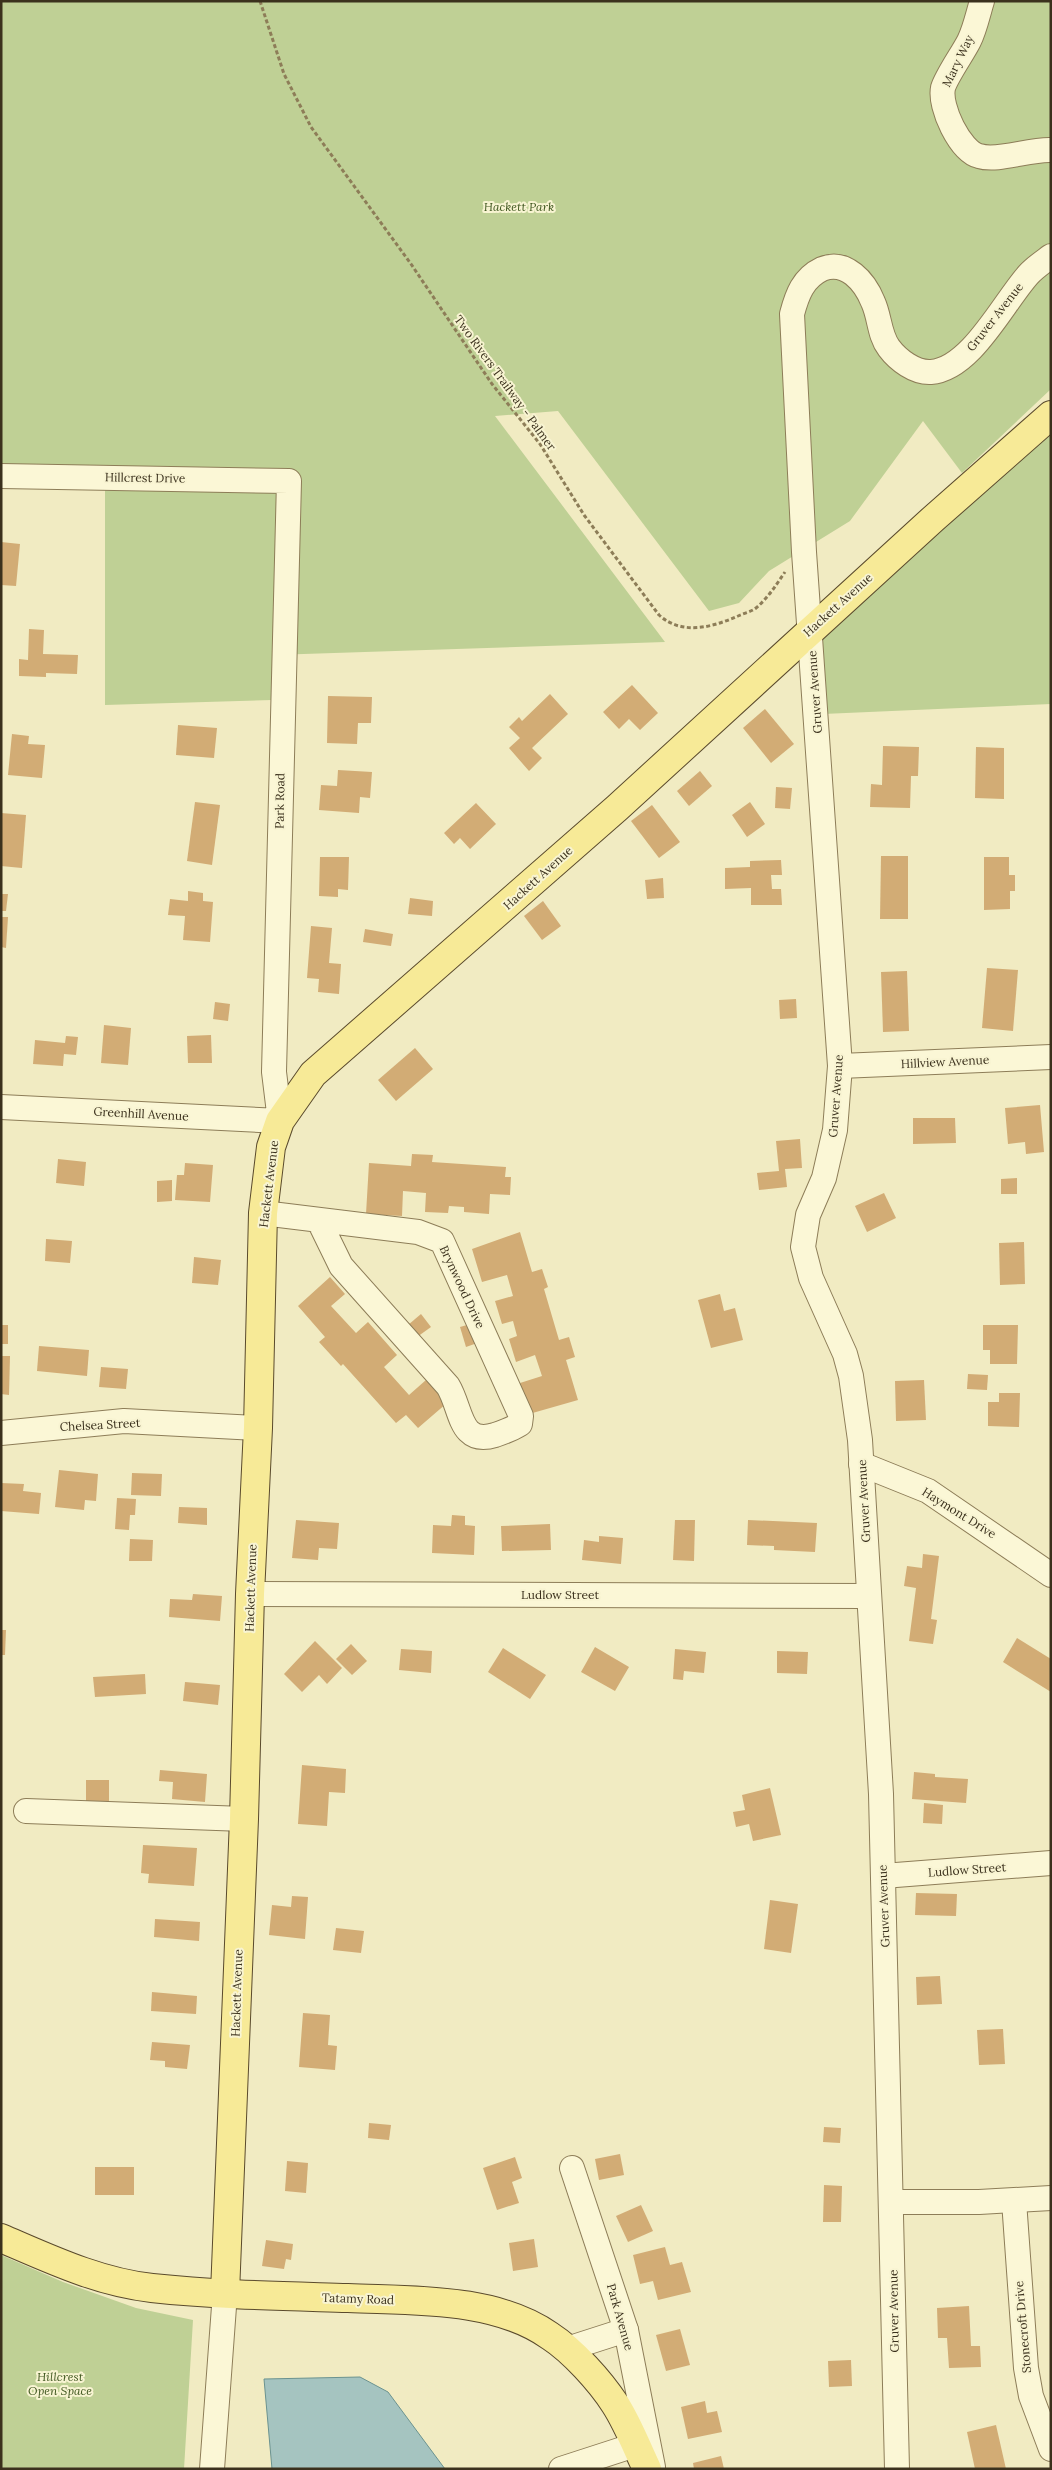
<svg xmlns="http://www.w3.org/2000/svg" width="1052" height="2470" viewBox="0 0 1052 2470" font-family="Lora,serif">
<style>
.green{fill:#bfd095}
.water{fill:#a5c4c0;stroke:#6b9390}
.building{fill:#d2ac75}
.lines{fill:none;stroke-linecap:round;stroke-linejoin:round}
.minor-casing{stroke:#8d7d58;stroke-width:26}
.major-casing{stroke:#5a4a2c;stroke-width:30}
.path{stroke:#8d7d58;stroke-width:3;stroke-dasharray:4 2.5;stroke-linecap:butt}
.minor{stroke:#fbf7d6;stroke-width:24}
.major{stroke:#f7ea97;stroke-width:28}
.labels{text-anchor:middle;stroke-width:4;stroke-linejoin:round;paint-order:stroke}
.street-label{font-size:12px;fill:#3b311d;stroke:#f8f4d2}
.park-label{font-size:12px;font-style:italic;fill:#425922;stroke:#f8f4d2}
</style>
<rect width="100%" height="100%" fill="#f1ebc2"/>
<!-- green -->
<g class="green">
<polygon points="1,1 1051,1 1051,389 962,473 923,421 850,521 769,571 739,603 709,611 558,411 495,416 665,642 273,655 272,700 105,705 105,471 1,473"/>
<polygon points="1051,415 1051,704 823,714 811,629"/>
<polygon points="1,2255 63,2282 136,2308 193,2320 184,2469 1,2469"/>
</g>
<!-- water -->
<polygon class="water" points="360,2377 388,2392 445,2469 272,2469 264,2379"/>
<!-- building -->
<g class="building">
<polygon points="1,542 20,544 16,586 1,585"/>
<polygon points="29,629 44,630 43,654 78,655 77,674 46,673 46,677 19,676 19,659 28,660"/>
<polygon points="632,685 658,713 640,730 629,719 619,729 603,712"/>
<polygon points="550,694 568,714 532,748 542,758 529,771 509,748 520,738 509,727 519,717 522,721"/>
<polygon points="328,696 372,697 371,723 358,723 357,744 327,743"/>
<polygon points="765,709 794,744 771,763 743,728"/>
<polygon points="178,725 217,728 214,758 176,755"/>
<polygon points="12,734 29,736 28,744 45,745 42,778 8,775"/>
<polygon points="883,746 919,747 918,776 911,776 910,808 870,807 871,784 882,785"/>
<polygon points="976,747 1004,748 1004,799 975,798"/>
<polygon points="338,770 372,772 370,798 360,797 359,813 319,810 321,785 337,786"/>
<polygon points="700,771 712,786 689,806 677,791"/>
<polygon points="776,787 792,788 790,809 775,808"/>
<polygon points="195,802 220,805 212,865 187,861"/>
<polygon points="750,802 765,824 747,837 732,815"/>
<polygon points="476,803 496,824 470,849 460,838 454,844 444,833"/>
<polygon points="652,805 680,842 659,858 631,821"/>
<polygon points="1,813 26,815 22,868 1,866"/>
<polygon points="881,856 908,856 908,919 880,919"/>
<polygon points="320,857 349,857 348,890 338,889 338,897 319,896"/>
<polygon points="984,857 1009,857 1009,875 1015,875 1015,891 1010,891 1010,909 984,910"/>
<polygon points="781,860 782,875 771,875 772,889 781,889 782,905 751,905 751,888 725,889 725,868 750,867 750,861"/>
<polygon points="663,878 664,898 647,899 645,880"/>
<polygon points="188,891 203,893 203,901 213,902 210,942 183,940 185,916 168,915 170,899 188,901"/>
<polygon points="1,894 8,894 6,911 1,911"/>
<polygon points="410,898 433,901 432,916 408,914"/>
<polygon points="543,901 561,926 542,940 524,916"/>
<polygon points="1,917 8,917 6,948 1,947"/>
<polygon points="311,926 332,928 329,963 341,964 339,994 318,992 319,979 307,978"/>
<polygon points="365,929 393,934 391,946 363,942"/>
<polygon points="987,968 1018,970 1013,1031 982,1028"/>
<polygon points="907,971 909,1031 883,1032 881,972"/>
<polygon points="796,999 797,1018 780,1019 779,1000"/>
<polygon points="215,1002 230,1004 228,1021 213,1019"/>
<polygon points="104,1025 131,1028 128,1065 101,1063"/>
<polygon points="211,1035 212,1063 188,1063 187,1036"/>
<polygon points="66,1036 78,1037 76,1055 64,1054 63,1066 33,1064 35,1040 65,1043"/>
<polygon points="415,1048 433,1069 396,1101 378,1080"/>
<polygon points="1040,1105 1044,1152 1026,1154 1025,1142 1008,1144 1005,1108"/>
<polygon points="913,1118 955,1118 956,1143 913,1144"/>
<polygon points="800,1139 802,1168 785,1169 787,1187 759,1190 757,1173 779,1171 776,1141"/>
<polygon points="412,1154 433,1155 432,1162 506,1167 505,1177 511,1177 510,1195 490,1194 489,1214 464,1212 464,1207 449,1206 448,1213 425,1212 426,1193 403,1191 402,1216 366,1214 369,1163 411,1166"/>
<polygon points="58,1159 86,1162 84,1186 56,1183"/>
<polygon points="185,1163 213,1165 210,1202 175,1200 177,1175 184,1175"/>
<polygon points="1017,1178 1017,1194 1001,1194 1001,1179"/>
<polygon points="172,1180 172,1201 157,1202 157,1181"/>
<polygon points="884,1193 896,1218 867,1232 855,1206"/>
<polygon points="520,1232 532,1272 542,1269 548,1287 544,1289 559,1340 569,1337 575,1357 566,1360 578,1400 529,1414 520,1383 542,1376 535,1355 516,1362 509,1339 517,1336 513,1321 502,1324 495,1301 513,1296 507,1275 482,1282 472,1249"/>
<polygon points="46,1239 72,1241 70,1263 45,1261"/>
<polygon points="1024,1242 1025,1284 1000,1285 999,1243"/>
<polygon points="194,1257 221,1260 218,1285 192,1283"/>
<polygon points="330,1277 345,1294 331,1306 356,1333 368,1322 397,1355 384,1367 409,1395 426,1380 447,1403 418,1428 406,1415 396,1423 343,1364 341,1366 319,1342 325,1337 298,1306"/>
<polygon points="720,1294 724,1311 735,1308 743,1340 711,1348 698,1300"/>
<polygon points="421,1314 431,1327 417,1337 408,1325"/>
<polygon points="474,1323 480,1342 466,1347 460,1327"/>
<rect x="1" y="1325" width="7" height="19"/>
<polygon points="983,1325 1018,1325 1017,1364 990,1364 990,1350 983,1350"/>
<polygon points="39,1346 89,1350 87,1376 37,1371"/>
<polygon points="1,1356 10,1356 9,1395 1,1394"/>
<polygon points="101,1367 128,1369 126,1389 99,1387"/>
<polygon points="968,1374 988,1375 987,1390 967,1389"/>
<polygon points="924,1380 926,1420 896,1421 895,1381"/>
<polygon points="999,1393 1020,1393 1019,1427 988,1426 988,1402 999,1402"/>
<polygon points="59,1470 98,1474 96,1501 85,1500 84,1510 55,1507"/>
<polygon points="132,1473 162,1474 161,1496 131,1495"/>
<polygon points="1,1483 24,1484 23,1491 41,1493 39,1514 1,1511"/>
<polygon points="117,1498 136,1499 135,1515 130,1515 129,1530 115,1529"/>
<polygon points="179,1507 207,1508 207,1525 178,1523"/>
<polygon points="452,1515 465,1516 465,1525 475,1526 474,1555 432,1553 433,1525 451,1526"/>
<polygon points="296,1520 339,1523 337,1549 319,1548 318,1560 292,1558"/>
<polygon points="675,1520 695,1520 694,1561 673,1560"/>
<polygon points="748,1520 817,1523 815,1552 774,1550 774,1546 747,1545"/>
<polygon points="550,1524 551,1550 502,1551 501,1526"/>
<polygon points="599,1536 623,1538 621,1564 582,1560 584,1540 599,1542"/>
<polygon points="130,1539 153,1540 152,1561 129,1561"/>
<polygon points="923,1554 939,1556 931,1619 937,1620 933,1644 909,1641 916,1588 904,1586 907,1566 922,1568"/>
<polygon points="193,1594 222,1596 220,1621 169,1617 170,1599 192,1600"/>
<polygon points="1,1630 6,1630 5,1655 1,1655"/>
<polygon points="1017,1638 1051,1659 1051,1692 1003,1662"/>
<polygon points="315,1641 342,1668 327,1684 319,1675 302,1692 284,1674"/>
<polygon points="351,1644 367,1661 352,1675 336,1659"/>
<polygon points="595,1647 629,1667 615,1691 581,1672"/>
<polygon points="503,1648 546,1675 530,1699 488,1672"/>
<polygon points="401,1649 432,1651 431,1673 399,1670"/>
<polygon points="675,1649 706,1652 704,1673 684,1671 683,1680 673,1679"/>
<polygon points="777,1651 808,1652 807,1674 777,1673"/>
<polygon points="145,1674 146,1694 95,1697 93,1677"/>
<polygon points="185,1682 220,1685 218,1705 183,1701"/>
<polygon points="302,1765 346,1769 345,1793 329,1792 327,1826 298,1824"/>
<polygon points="160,1770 207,1774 205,1802 172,1799 173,1782 159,1781"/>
<polygon points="914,1772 935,1774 935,1777 968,1779 966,1803 912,1799"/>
<rect x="86" y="1780" width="23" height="26"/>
<polygon points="770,1788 781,1835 753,1841 749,1824 736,1827 733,1812 745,1810 742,1795"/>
<polygon points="924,1803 943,1805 942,1824 923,1823"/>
<polygon points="143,1845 197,1848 194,1886 148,1883 149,1874 141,1873"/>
<polygon points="916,1893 957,1894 956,1916 915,1915"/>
<polygon points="292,1896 308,1897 305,1939 269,1935 272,1905 291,1907"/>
<polygon points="770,1900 798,1904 791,1953 764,1949"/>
<polygon points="155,1919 200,1922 199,1941 154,1937"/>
<polygon points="336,1928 364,1931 361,1953 333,1950"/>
<polygon points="940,1976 942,2004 917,2005 916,1977"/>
<polygon points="152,1992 197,1996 196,2014 151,2011"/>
<polygon points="303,2013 330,2015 328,2045 337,2046 335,2070 299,2067"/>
<polygon points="1003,2029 1005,2064 979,2065 977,2030"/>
<polygon points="152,2042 190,2045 187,2069 165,2067 165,2061 150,2060"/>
<polygon points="369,2123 391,2125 389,2140 368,2138"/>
<polygon points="824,2127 841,2128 840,2143 823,2142"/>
<polygon points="620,2154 624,2175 599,2180 595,2159"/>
<polygon points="515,2157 522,2178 512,2182 519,2203 497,2210 483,2168"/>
<polygon points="287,2161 308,2163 306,2193 285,2191"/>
<rect x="95" y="2167" width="39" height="28"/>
<polygon points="824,2185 842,2186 841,2222 823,2222"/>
<polygon points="641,2205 653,2231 628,2242 616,2216"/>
<polygon points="534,2239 538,2267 513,2271 509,2243"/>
<polygon points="266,2240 293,2244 291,2260 286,2259 284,2269 262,2266"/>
<polygon points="665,2247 670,2265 682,2262 691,2292 658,2300 653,2281 640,2284 633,2255"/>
<polygon points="969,2306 971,2346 980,2346 981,2367 949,2368 947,2338 938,2338 937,2308"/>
<polygon points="680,2329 690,2365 666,2371 656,2335"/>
<polygon points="851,2360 852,2386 829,2387 828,2361"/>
<polygon points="705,2401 707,2413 717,2411 722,2432 688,2439 681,2407"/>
<polygon points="996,2425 1006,2469 975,2469 967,2432"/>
<polygon points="721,2456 724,2469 694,2469 693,2463"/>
</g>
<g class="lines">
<defs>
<g id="minor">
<path d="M982,1c-4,13 -7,28 -13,40 -6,12 -23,36 -26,47 -4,19 17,63 36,68 19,6 50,-7 72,-6"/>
<polyline points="1,476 289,481 274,1072 280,1121 1,1107"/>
<polyline points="840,1066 1051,1057"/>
<path d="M263,1213l155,19 24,9 79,175 -1,8c-8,5 -16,8 -25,11 -36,11 -33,-26 -47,-49l-107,-120 -22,-45"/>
<polyline points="1,1433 124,1421 258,1428"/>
<polyline points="861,1464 928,1491 1051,1575"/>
<polyline points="250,1594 869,1596"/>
<polyline points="26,1811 244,1819"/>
<polyline points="883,1876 1051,1863"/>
<polyline points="572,2168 626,2330 653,2467"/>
<polyline points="1014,2201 1026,2368 1031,2396 1051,2449"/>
<polyline points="892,2202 979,2202 1051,2198"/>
<polyline points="567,2349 626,2330"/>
<polyline points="212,2469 225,2293"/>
<polyline points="561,2469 635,2445"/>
<path d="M897,2469l-16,-675 -21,-354 -9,-64 -6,-22 -34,-76 -8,-31 5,-32 16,-37 11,-48 5,-64 -36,-514 -12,-238c5,-19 11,-36 30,-45 24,-10 43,13 51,33 7,15 6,33 16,46 9,12 26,25 42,24 40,-3 72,-69 97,-97 6,-7 15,-13 23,-19"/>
</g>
<g id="major">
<path d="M1,2238c49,21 97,44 151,50 65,7 131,8 196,10 65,3 147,-1 202,38 23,15 50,45 65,68 13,20 22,44 32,65"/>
<polyline points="225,2293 244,1819 250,1594 258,1428 263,1213 271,1147 280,1121 313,1074 617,808 933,519 1051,415"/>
</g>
</defs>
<!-- minor casing -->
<use href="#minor" class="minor-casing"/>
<!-- major casing -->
<use href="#major" class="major-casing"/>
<!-- path -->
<path class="path" d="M260,1l24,73 27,53 100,137 81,120 48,60 44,71 75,100c23,21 54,12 79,1 6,-3 13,-4 18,-8 12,-10 20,-23 29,-36"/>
<!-- minor -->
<use href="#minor" class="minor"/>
<!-- major -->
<use href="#major" class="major"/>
</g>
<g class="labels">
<!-- street labels -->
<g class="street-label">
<text transform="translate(958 61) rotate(-64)" y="4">Mary Way</text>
<text transform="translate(995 317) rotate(-52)" y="4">Gruver Avenue</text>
<text transform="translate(505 383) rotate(54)" y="4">Two Rivers Trailway - Palmer</text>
<text transform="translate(145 478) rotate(1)" y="4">Hillcrest Drive</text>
<text transform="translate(838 605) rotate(-42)" y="4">Hackett Avenue</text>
<text transform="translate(815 692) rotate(-94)" y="4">Gruver Avenue</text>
<text transform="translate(280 801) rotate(-89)" y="4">Park Road</text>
<text transform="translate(538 878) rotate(-42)" y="4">Hackett Avenue</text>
<text transform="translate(945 1062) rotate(-3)" y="4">Hillview Avenue</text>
<text transform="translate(836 1096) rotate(-86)" y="4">Gruver Avenue</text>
<text transform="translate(141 1114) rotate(3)" y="4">Greenhill Avenue</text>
<text transform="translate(269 1184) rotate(-83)" y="4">Hackett Avenue</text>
<text transform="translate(462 1287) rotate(65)" y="4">Brynwood Drive</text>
<text transform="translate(100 1425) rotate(-3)" y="4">Chelsea Street</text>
<text transform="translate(864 1501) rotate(-93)" y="4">Gruver Avenue</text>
<text transform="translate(959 1513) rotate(32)" y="4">Haymont Drive</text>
<text transform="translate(251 1588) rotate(-88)" y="4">Hackett Avenue</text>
<text x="560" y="1599">Ludlow Street</text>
<text transform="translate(967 1870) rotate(-4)" y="4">Ludlow Street</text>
<text transform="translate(884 1906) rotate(-92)" y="4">Gruver Avenue</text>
<text transform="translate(237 1993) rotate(-88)" y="4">Hackett Avenue</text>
<text transform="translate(358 2299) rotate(2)" y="4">Tatamy Road</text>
<text transform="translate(894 2311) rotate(-91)" y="4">Gruver Avenue</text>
<text transform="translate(620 2317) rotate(74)" y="4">Park Avenue</text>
<text transform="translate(1023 2327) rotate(-95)" y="4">Stonecroft Drive</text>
</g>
<!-- park labels -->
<g class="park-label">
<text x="519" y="211">Hackett Park</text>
<text x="60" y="2381">Hillcrest<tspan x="60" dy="14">Open Space</tspan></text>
</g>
</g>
<!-- border -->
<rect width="1052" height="2470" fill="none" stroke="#3b311d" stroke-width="5"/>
</svg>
